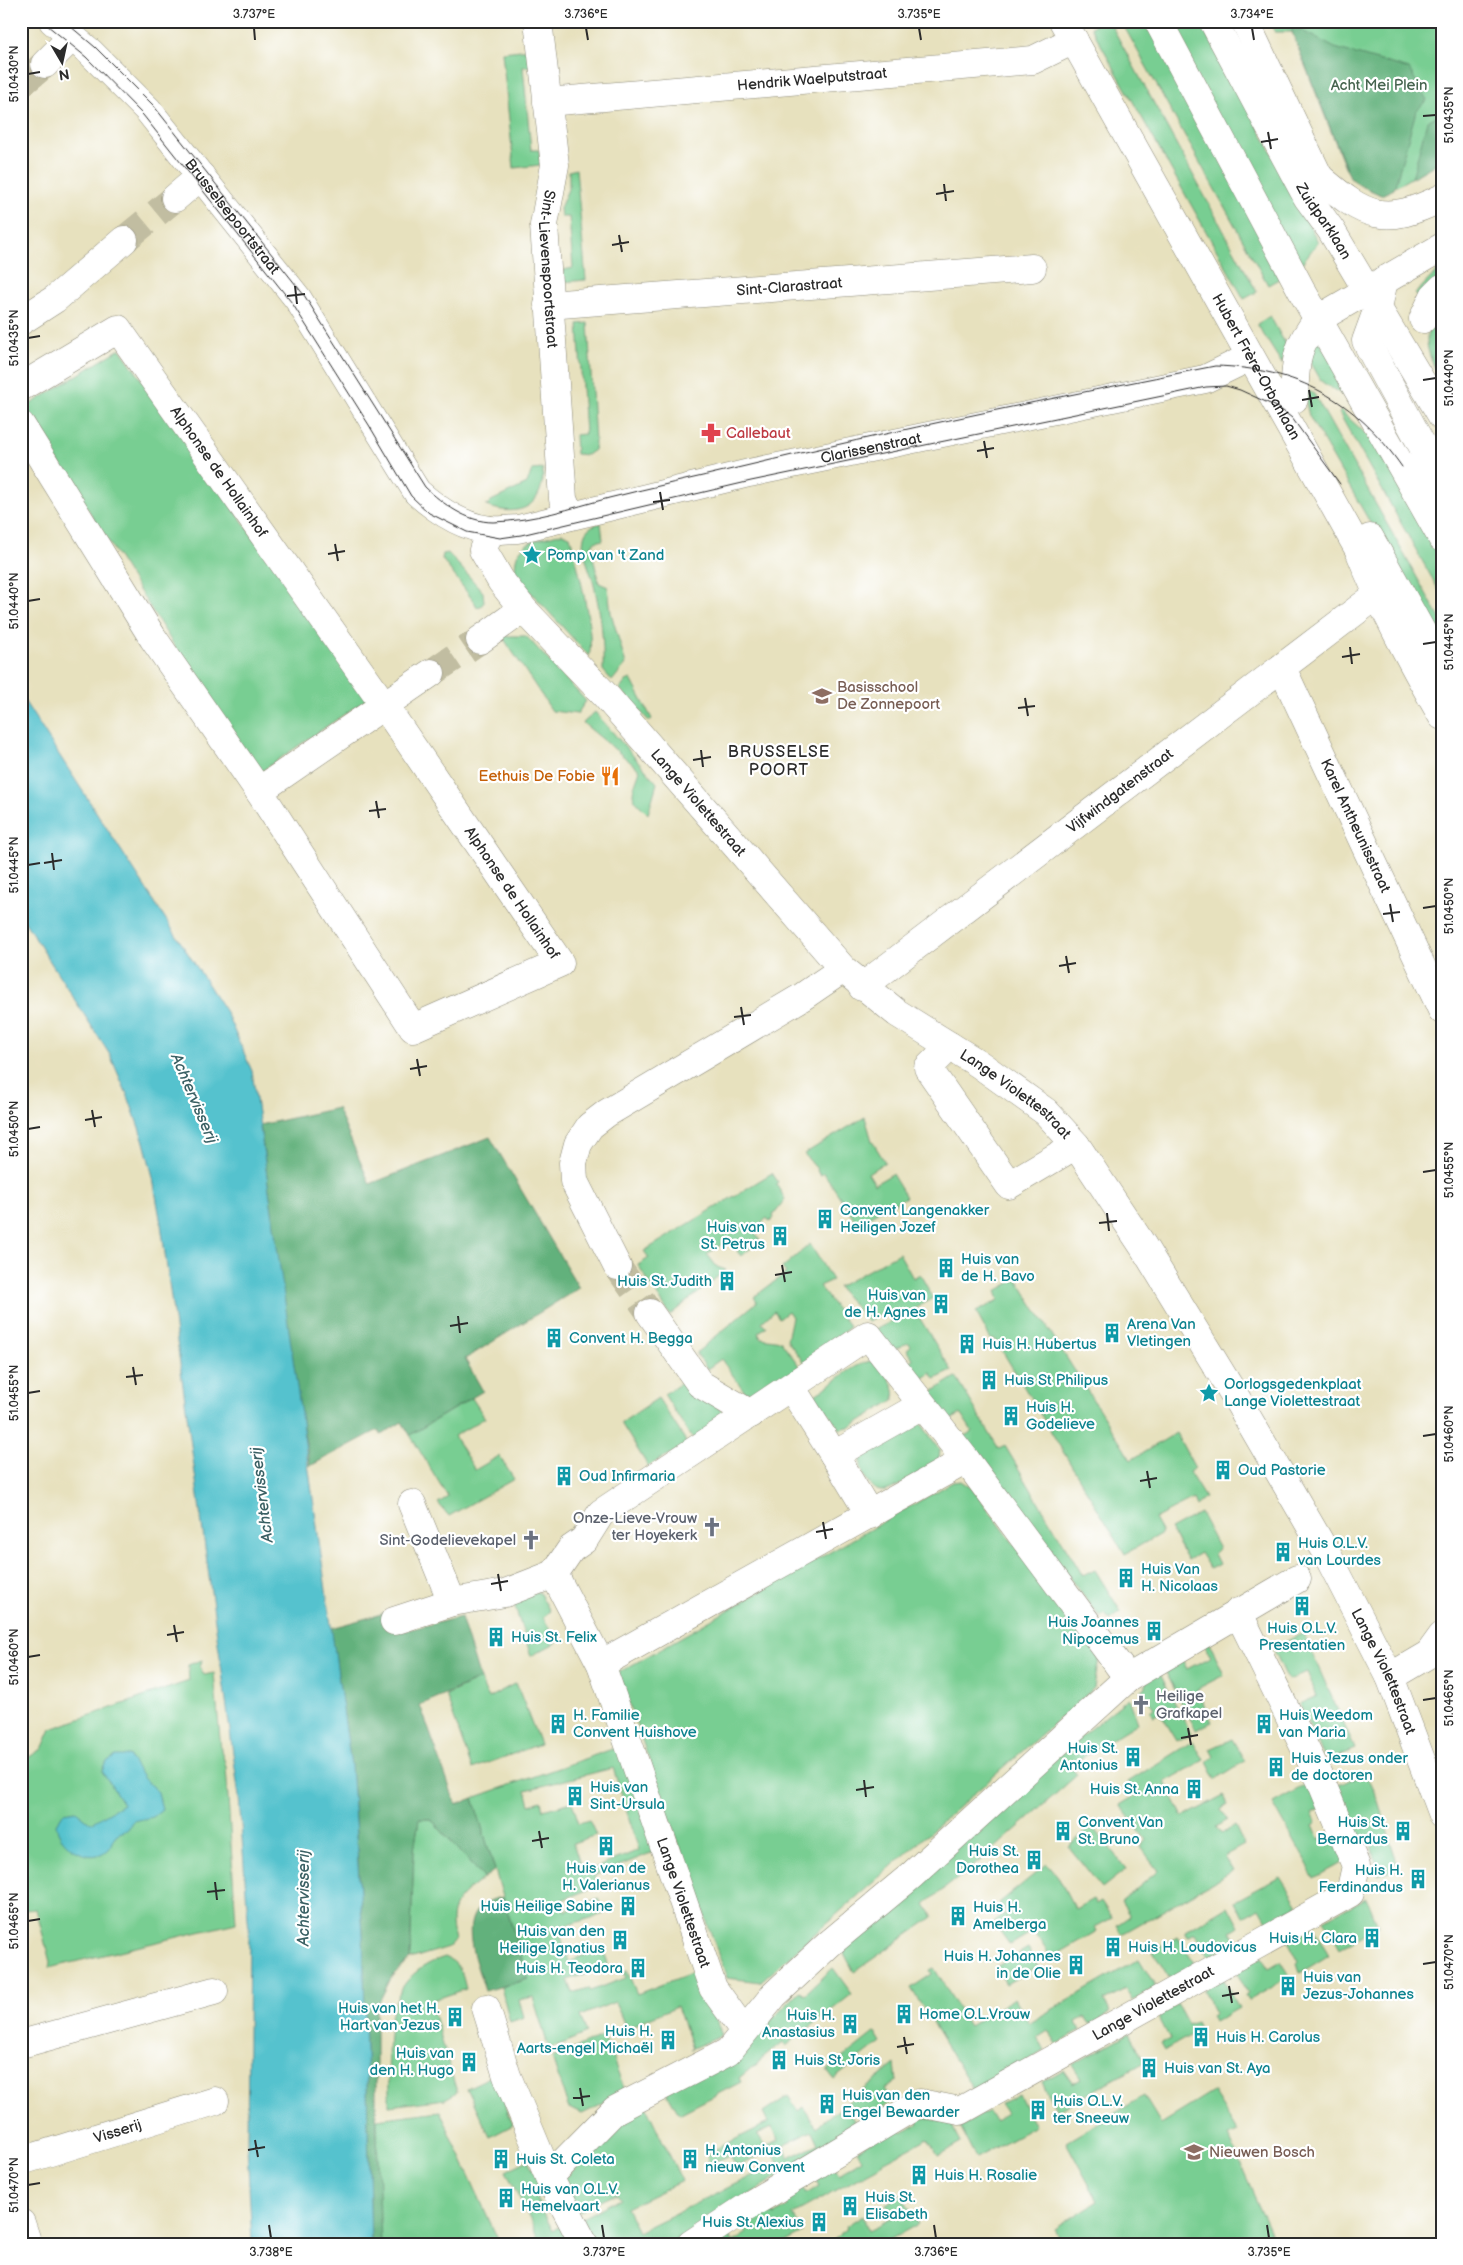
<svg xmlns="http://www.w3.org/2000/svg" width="1463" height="2265" viewBox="0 0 1463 2265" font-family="'Balsamiq Sans',sans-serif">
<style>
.green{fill:#78ce92;stroke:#527c5e;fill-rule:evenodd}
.forest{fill:#62b17c;stroke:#466e54}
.water{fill:#55c2ce;stroke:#40767c}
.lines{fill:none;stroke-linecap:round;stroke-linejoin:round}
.minor-tunnel{stroke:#c1bda1;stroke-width:28;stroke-dasharray:28 14;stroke-linecap:butt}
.minor-casing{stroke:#898674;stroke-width:29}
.highway-casing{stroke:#898674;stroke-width:29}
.minor{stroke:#fff;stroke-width:28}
.highway{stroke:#fff;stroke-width:28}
.tram{stroke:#2b2b2b;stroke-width:1}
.ticks{fill:none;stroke:#2b2b2b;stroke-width:2}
.labels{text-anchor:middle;stroke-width:4.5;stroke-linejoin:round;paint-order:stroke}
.street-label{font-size:15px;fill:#2b2b2b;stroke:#fff}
.park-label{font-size:15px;fill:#46644f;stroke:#fff}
.health-label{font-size:15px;fill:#be3a42;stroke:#fff;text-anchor:start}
.culture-label{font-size:15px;fill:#0d838f;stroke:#fff;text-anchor:start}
.education-label{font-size:15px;fill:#785e54;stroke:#fff;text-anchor:start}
.food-label{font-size:15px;fill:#c56008;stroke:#fff;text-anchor:end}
.worship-label{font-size:15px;fill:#5b616d;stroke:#fff;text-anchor:end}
.neighbourhood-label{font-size:16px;letter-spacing:1px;fill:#2b2b2b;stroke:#fff}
.water-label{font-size:16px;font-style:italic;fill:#3a6064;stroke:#fff}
.neatline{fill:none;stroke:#2b2b2b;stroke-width:2}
.ticks-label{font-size:12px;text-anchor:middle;fill:#2b2b2b}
</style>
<rect width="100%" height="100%" fill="#fff"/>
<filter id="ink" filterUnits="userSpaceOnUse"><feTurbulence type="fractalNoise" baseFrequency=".02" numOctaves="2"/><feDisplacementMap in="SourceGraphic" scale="10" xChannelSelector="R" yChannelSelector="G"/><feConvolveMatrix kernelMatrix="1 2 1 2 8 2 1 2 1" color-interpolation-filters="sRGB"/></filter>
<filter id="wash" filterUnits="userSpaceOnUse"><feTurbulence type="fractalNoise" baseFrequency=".0096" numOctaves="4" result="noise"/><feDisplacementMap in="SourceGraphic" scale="20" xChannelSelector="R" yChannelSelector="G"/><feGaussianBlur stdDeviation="1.12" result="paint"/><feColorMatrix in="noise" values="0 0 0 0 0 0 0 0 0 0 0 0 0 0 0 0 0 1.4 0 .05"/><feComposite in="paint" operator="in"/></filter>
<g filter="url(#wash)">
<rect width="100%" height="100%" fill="#e7e1be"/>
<!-- green -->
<g class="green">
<polygon points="1101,21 1109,21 1257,292 1244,299 1091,27"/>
<polygon points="1121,21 1148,21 1286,275 1268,285"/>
<polygon points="1165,21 1199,21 1239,89 1318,242 1299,267"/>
<path d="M1271,21h171v139l-61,35c-16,-8 -27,-13 -36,-28l-53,-135h-17z"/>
<polygon points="531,49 533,66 523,67 531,150 539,150 540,165 514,168 502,52"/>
<polygon points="576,169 586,280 563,282 564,270 573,268 569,217 561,217 560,208 569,187 569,171"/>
<polygon points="1442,266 1442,277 1422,300 1415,294"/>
<path d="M1442,300v81c-19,-33 -21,-48 0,-81z"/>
<polygon points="1270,316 1286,345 1282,364 1257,324"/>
<polygon points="588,323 595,442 594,450 587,455 576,454 575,435 585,434 578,324"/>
<polygon points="1317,335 1355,403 1322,382 1307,356"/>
<polygon points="120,349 368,698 256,775 24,408"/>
<polygon points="1307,390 1314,394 1442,622 1442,648 1309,416 1306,403"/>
<polygon points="1341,411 1375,442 1394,471 1442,557 1442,596 1339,413"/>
<path d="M543,469c1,38 -23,49 -57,37l5,-5 36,-17 5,-14z"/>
<path d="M601,523l2,17 -9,2 -3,6 8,35 9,4 3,26 15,51 -14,17 -9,-11c1,-29 -2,-56 -9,-85 -3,-14 -14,-34 -10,-48 2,-9 9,-12 17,-14z"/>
<path d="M562,533l8,3c6,23 26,100 19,120l-73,-80c-5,-35 18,-35 46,-43z"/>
<polygon points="448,553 483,592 484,602 481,606 477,607 475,603 442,559 443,554"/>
<polygon points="502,636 526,636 586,701 577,714 552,711"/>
<polygon points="631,679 652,719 649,721 620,689 626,681"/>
<path d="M595,712l62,71 -9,31c-20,-20 -17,-17 -8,-44l-57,-47z"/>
<polygon points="865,1117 872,1141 885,1162 868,1173 875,1184 892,1174 906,1197 857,1223 824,1173 821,1175 818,1173 817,1169 804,1154"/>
<polygon points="772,1173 778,1182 776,1184 785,1199 773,1215 774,1218 770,1222 767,1218 753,1230 760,1241 741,1256 737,1251 740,1248 737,1243 730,1239 707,1254 717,1267 726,1270 670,1315 638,1265 649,1258 644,1251"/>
<polygon points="810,1244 832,1280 819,1286 850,1327 804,1363 787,1340 792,1317 788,1311 779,1318 774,1311 762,1322 766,1327 758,1333 761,1338 781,1341 800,1367 757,1394 745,1392 721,1359 707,1369 696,1353 757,1302 754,1297 786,1273 782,1268"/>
<polygon points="899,1253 913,1278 920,1274 933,1298 914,1309 952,1371 935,1379 931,1373 917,1383 903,1365 913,1359 907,1349 911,1346 908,1342 892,1351 875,1330 892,1321 886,1311 868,1322 838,1287"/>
<polygon points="1017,1279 1131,1460 1176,1433 1195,1468 1189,1472 1205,1498 1196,1506 1193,1499 1154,1519 1162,1533 1125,1554 995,1339 991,1340 976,1312 999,1300 996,1291"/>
<path d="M870,1361c14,8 27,23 24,39l-42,26 -12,3 -25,-34c18,-11 35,-29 55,-34z"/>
<polygon points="956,1377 999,1449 1005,1446 1083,1576 1095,1570 1121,1612 1110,1620 1105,1614 1100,1617 961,1439 972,1431 961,1414 947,1422 927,1395"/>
<polygon points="685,1381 725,1413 723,1419 696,1439 689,1434 664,1394"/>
<polygon points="472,1398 485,1418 454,1436 475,1470 499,1456 514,1479 449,1516 438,1503 448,1497 410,1435"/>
<polygon points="658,1398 684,1438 687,1445 648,1466 621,1423"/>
<path d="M920,1422l20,28 -1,10c-9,6 -46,31 -54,31 -9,1 -15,-5 -19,-12 -5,-9 -7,-16 -3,-26z"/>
<polygon points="961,1481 973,1489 1099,1658 1094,1688 760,1982 727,1978 618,1673 953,1482"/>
<polygon points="1200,1513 1219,1549 1214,1554 1219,1564 1210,1569 1200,1553 1188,1560 1170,1529"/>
<polygon points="539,1592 550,1611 543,1617 557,1642 531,1656 513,1601"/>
<polygon points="1303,1633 1355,1749 1326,1761 1299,1704 1317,1696 1307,1673 1288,1680 1273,1648"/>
<polygon points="1210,1643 1224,1675 1197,1689 1212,1722 1196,1730 1164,1669 1182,1659 1187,1669 1210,1657 1205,1646"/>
<polygon points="202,1660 200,1667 204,1675 214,1673 221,1750 226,1766 236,1923 49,1968 50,1962 36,1909 24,1910 21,1900 25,1893 21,1879 21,1762 42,1749 51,1729 189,1681 188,1665"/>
<polygon points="1159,1672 1191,1734 1177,1741 1160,1713 1153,1716 1150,1711 1154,1708 1141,1691 1146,1687 1146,1678"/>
<polygon points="480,1679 488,1698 516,1683 540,1744 472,1769 446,1695"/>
<polygon points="1129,1698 1138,1723 1070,1765 1077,1775 986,1856 925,1904 933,1917 854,1972 843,1951 843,1945 1081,1736"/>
<polygon points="1232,1739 1245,1761 1216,1779 1207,1761 1214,1757 1210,1749"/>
<polygon points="1193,1741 1204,1760 1165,1782 1183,1817 1224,1796 1228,1804 1221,1809 1228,1820 1216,1827 1221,1834 1235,1826 1244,1845 1224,1856 1233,1871 1122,1934 1117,1925 1130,1916 1121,1902 1158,1871 1140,1847 1146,1840 1120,1805 1136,1795 1128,1782"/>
<path d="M618,1747l38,104 -62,25 3,10 -35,14 4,11 33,-13 5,16 -46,14 11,33 34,-13 5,17 -40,15 5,13 16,-5 1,3 36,-13 -2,-6 3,-1 10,23 62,-24 23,66 -32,13 2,-1 -15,-42 -51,22 -11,-26 -35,14 7,17 -38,16 -16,-52 -14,3 5,17 -14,5 -9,-35 27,-8 -55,-181zM613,1768l26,82 -56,23 -10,-30 23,-8 -7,-15 -10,3 -7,-21 -29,8 -2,-9 -11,4 -4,-15z"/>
<polygon points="1365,1773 1378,1801 1399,1869 1378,1875 1372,1843 1359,1845 1349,1811 1337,1786"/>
<polygon points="1309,1783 1321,1809 1312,1814 1317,1823 1313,1826 1320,1839 1332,1833 1344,1862 1315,1878 1273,1803"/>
<path d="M419,1819h12l53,59c-26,19 -38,29 -29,62l-6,7 -39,12 4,-109z"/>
<polygon points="1092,1825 1126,1869 1102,1888 1069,1847"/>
<polygon points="1047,1864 1057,1875 1075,1909 1093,1899 1096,1904 1101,1901 1112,1918 1095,1927 1097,1931 1051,1958 1034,1931 1010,1945 994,1923 1007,1912 999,1903"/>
<polygon points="1280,1877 1298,1905 1268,1922 1260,1908 1243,1917 1235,1901"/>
<polygon points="1366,1898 1378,1926 1340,1949 1324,1920"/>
<polygon points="1228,1906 1239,1927 1231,1932 1237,1940 1209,1956 1195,1933 1188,1937 1185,1932"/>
<polygon points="1313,1927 1329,1955 1300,1973 1297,1964 1299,1962 1288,1941"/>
<polygon points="1177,1937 1195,1964 1170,1979 1153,1952"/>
<polygon points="1028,1948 1038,1966 1006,1984 996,1967"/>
<polygon points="1262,1956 1268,1968 1280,1961 1290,1977 1248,2001 1245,1996 1248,1994 1236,1971"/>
<path d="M445,1957c16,7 17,16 21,32l-36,12 27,91 -12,7 -56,7c1,-59 -14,-127 56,-149z"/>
<polygon points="1139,1959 1156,1987 1132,2000 1125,1989 1104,2001 1111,2013 1091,2025 1085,2017 1076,2022 1080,2031 1057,2044 1048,2030 1037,2037 1045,2051 973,2090 911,1988 932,1974 930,1970 934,1968 969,2026 1015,1998 1029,2023"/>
<polygon points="833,1968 852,1994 786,2046 783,2042 739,2078 741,2082 679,2114 665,2089 736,2056 800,1991 805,1994"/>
<polygon points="1223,1978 1239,2008 1214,2022 1211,2016 1215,2013 1203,1990"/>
<polygon points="1177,2005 1188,2025 1196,2022 1200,2030 1165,2050 1161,2043 1170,2039 1158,2016"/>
<polygon points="875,2032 881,2042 834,2079 827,2070"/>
<polygon points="1130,2033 1145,2062 1057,2111 1042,2082 1063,2070 1073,2084 1081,2079 1072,2065"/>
<polygon points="604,2036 626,2093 582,2114 568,2107 552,2058"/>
<path d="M895,2064l2,17 -12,9 8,10 -27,22 -196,122h-73l-15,-26 39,-20 -4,-5 -38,18 -16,-31 80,-80 39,81 -56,27 12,24 140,-69 -6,-13 -36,17 -6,-12 -20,9 -4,-10 62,-31 -5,-10 25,-17 10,15 5,-4 14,20zM857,2110l9,11 -9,4 -6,-9zM772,2127l7,12 -14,8 -8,-13zM812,2131l6,13 -29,14 -6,-13z"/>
<polygon points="494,2075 513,2125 490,2137 467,2088"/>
<polygon points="1213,2092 1238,2132 1228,2136 1276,2244 1063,2244 1054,2229 1098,2201 1066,2142 1144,2096 1161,2124"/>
<polygon points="1019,2094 1035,2126 976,2158 960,2127 989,2111 995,2121 1006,2114 1000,2104"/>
<polygon points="440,2111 500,2244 379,2244 377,2119"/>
<polygon points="915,2115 951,2124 961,2143 938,2156 928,2138 883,2162 884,2164 793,2214 803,2233 782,2244 712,2244 727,2231 733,2242 747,2233 741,2223 769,2205 774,2215 788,2207 782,2197 801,2186 806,2194 820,2186 815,2177 834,2165 839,2174 862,2160 857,2150 898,2125 903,2133 919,2123"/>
<polygon points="528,2160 546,2194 537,2199 553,2230 561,2226 570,2244 542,2244 506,2171"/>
<polygon points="901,2195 918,2224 882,2244 827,2244 847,2229 846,2227 863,2216 868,2230 893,2218 886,2204"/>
</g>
<!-- forest -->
<g class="forest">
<polygon points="1293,26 1335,48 1409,69 1427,100 1416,111 1394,189 1381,195 1359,185 1350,177 1292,32"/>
<polygon points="1442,113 1442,160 1412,178 1427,121"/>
<polygon points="337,1108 370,1184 490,1137 579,1288 465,1359 483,1391 410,1435 402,1422 381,1435 378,1430 310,1466 295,1382 260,1125"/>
<polygon points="385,1613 399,1632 461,1617 480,1679 420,1705 456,1805 473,1798 495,1870 484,1878 431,1819 419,1819 414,1850 410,1959 392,1976 376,2008 376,2108 381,2244 371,2244 363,1934 351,1765 331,1628"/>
<path d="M503,1897l25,82 -43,12c-10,-33 -35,-85 18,-94z"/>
</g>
<!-- water -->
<g class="water">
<polygon points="21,696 226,1012 252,1071 351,1765 363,1934 371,2244 252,2244 247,2146 249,1932 239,1797 161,1224 152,1173 144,1142 129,1099 110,1055 21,916"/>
<path d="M116,1756h13l15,23 14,13 4,18 -9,7 -20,4c-2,2 -3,4 -4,7 -3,4 -10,4 -13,7 -4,4 -4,10 -8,14 -17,18 -50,-4 -52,-25l7,-11 13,-2 15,12 32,-19 -21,-33 4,-9z"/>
</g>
</g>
<g filter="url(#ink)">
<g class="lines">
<!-- minor-tunnel -->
<g class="minor-tunnel">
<polyline points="21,84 45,64"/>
<polyline points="124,240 175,198"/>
<polyline points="431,673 480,640"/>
<polyline points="617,1266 650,1313"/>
</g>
<defs>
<g id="minor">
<path id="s1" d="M53,21l37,31 58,58 150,189 119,193c20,18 45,35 73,38 9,1 19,-1 28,-1l231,-56 456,-94 45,-22"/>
<path id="s2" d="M538,21l17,144 -11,60 19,274 7,17"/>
<path id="s3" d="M1063,21l296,529c23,58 52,111 83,166"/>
<polyline points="1158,21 1303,293 1442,538"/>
<path id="s4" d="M1213,21l94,176 24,33 111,186"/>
<polyline points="45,64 72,37"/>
<path id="s5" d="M547,102l486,-42 41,-20"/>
<path d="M1319,177c47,41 65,49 123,21"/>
<polyline points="175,198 201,176"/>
<polyline points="1384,280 1378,308 1366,341 1423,447 1437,510"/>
<path id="s6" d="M548,305l484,-37"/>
<polyline points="1423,319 1434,296 1442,288"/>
<polyline points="21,321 55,299 124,240"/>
<path id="s7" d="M21,387l97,-58 266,376 176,258 -147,65 -154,-237 -106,-153 -132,-213"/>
<path d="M1294,399c2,-37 0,-50 24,-80l124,-72"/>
<path id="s8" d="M490,530l-7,20 18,31 22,28 82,86 238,274 54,44 82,51 67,48 30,33 67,101 92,150 94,162 61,119 52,138"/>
<polyline points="1370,538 1442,668"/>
<polyline points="480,640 523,609"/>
<path id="s9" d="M1282,668l160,342"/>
<polyline points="259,791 431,673"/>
<path id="s10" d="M862,987l515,-392"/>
<polyline points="950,1046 928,1068 1009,1185 1076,1145"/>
<polyline points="617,1266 574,1181 573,1163 578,1144 590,1126 607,1113 802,997 843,969"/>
<polyline points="650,1313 700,1384 751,1414"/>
<polyline points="791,1387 834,1455"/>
<polyline points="412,1504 452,1602"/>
<polyline points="870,1515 834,1455 922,1405"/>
<path id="s11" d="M554,1574l47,90 112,324 31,43"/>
<polyline points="394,1621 452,1602 505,1593 554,1574 571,1549 584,1540 601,1513 868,1335 966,1460 1128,1678"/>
<polyline points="601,1664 966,1460"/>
<polyline points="1390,1677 1429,1654 1442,1636"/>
<polyline points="486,2008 507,2076 549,2177 615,2110 728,2052 774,1995 829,1944 912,1875 1128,1678 1297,1579"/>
<polyline points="21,2044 214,1991"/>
<path id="s12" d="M21,2161l194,-60"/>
<polyline points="549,2177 584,2244"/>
<polyline points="21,2223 28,2244"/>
<path id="s13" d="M691,2244l65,-43 164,-98 40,8 390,-218 6,-27 -36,-87 -82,-167"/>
</g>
<polyline id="highway" points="1245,21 1319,177"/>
</defs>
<!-- minor casing -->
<use href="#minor" class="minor-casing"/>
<!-- highway casing -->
<use href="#highway" class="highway-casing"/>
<!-- minor -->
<use href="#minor" class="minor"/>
<!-- highway -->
<use href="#highway" class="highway"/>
<!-- tram -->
<g class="tram">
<polyline points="42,21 86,57 143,115 292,303 369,425 411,496 429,513 467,532 500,538 521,535 751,481 1206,387 1226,386 1240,390 1279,408 1292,418 1340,484"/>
<path d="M64,21l31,26 58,58 151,190 121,192c18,17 42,35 68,35 41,-1 78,-14 116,-24 43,-11 86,-20 128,-30 159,-38 319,-71 478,-102 82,2 141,34 187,101"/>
</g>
</g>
</g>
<!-- ticks -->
<path class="ticks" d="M254,28l1,12M586,28l2,12M919,28l2,12M1252,28l2,12M28,74l12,-2M1423,116l13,-1M1268,132l3,17M1261,142l17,-3M944,184l2,17M936,194l18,-3M619,235l3,17M612,245l17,-3M295,286l2,18M287,296l18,-2M28,338l12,-2M1423,380l13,-2M1309,390l3,17M1302,400l17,-3M984,441l3,17M977,451l17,-3M660,492l3,18M653,502l17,-2M335,544l3,17M328,554l17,-3M28,601l12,-2M1423,644l13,-2M1350,647l2,17M1342,657l18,-3M1025,698l3,18M1018,708l17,-2M701,750l2,17M693,760l18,-3M376,801l3,17M369,811l17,-2M52,853l2,17M44,863l18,-3M28,865l12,-2M1390,904l3,18M1423,908l13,-2M1383,914l17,-2M1066,956l3,17M1059,966l17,-3M741,1007l3,18M734,1017l17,-2M417,1059l3,17M410,1069l17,-3M92,1110l3,17M85,1120l17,-3M28,1129l12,-2M1423,1172l13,-2M1107,1213l2,18M1099,1223l18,-2M782,1265l3,17M775,1275l17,-3M458,1316l2,17M450,1326l18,-3M133,1367l3,18M126,1377l17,-2M28,1393l12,-2M1423,1436l13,-2M1147,1471l3,17M1140,1481l17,-3M823,1522l3,17M816,1532l17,-3M498,1574l3,17M491,1584l17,-3M174,1625l3,17M167,1635l17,-3M28,1657l12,-2M1423,1700l13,-2M1188,1728l3,17M1181,1738l17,-3M864,1780l2,17M856,1790l18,-3M539,1831l3,17M532,1841l17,-3M215,1882l2,18M207,1892l18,-2M28,1921l12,-2M1423,1964l13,-2M1229,1986l3,17M1222,1996l17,-3M904,2037l3,17M897,2047l17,-3M580,2088l3,18M573,2098l17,-2M255,2140l3,17M248,2150l17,-3M28,2185l12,-2M269,2225l2,13M602,2225l2,13M934,2225l2,13M1267,2225l2,13"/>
<!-- icons -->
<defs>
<symbol id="pharmacy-bare" viewBox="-9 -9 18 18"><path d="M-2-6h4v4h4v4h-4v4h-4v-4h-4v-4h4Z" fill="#e0444e" stroke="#fff" stroke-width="2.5" paint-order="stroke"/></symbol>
<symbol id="sight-bare" viewBox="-9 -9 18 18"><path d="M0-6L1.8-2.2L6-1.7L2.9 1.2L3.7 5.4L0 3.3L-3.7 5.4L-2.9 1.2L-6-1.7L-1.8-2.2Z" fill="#0f9aa8" stroke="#fff" stroke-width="2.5" paint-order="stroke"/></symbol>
<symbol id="school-bare" viewBox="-9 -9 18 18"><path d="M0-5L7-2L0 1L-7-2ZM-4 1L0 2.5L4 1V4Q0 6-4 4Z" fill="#8d6e63" stroke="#fff" stroke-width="2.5" paint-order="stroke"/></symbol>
<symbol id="restaurant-bare" viewBox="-9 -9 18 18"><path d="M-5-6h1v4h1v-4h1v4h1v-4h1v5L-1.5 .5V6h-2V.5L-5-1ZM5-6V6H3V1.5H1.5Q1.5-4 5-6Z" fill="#e8710a" stroke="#fff" stroke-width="2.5" paint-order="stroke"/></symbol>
<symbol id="building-bare" viewBox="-9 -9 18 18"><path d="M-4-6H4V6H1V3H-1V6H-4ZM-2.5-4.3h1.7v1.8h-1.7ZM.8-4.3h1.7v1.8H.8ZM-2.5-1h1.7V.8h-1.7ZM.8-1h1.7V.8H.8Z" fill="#0f9aa8" stroke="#fff" stroke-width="2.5" paint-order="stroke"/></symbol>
<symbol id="church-bare" viewBox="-9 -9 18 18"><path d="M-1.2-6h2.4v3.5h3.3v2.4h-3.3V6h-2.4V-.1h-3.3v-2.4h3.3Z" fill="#6b7280" stroke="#fff" stroke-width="2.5" paint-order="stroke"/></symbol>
</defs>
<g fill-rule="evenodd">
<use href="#pharmacy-bare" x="697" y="419" width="28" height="28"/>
<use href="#sight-bare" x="518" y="541" width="28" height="28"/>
<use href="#school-bare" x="808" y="682" width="28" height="28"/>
<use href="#restaurant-bare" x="596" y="762" width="28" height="28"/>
<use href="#building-bare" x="811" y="1205" width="28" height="28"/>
<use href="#building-bare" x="766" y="1222" width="28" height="28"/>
<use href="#building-bare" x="932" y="1254" width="28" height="28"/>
<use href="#building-bare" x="713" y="1267" width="28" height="28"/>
<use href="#building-bare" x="927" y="1290" width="28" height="28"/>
<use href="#building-bare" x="1098" y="1319" width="28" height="28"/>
<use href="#building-bare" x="540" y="1324" width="28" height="28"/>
<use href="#building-bare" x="953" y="1330" width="28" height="28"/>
<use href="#building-bare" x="975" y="1366" width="28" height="28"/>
<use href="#sight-bare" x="1195" y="1379" width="28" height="28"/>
<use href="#building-bare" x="997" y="1402" width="28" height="28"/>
<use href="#building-bare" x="1209" y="1456" width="28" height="28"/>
<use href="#building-bare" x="550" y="1462" width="28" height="28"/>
<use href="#church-bare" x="698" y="1513" width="28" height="28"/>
<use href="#church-bare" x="517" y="1526" width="28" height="28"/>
<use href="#building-bare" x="1269" y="1538" width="28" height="28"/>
<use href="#building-bare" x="1112" y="1564" width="28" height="28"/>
<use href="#building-bare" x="1288" y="1592" width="28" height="28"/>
<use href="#building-bare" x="1140" y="1617" width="28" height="28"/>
<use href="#building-bare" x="482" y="1623" width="28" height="28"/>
<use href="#church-bare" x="1127" y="1691" width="28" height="28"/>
<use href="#building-bare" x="544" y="1710" width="28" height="28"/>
<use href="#building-bare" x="1250" y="1710" width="28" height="28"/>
<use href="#building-bare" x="1119" y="1743" width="28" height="28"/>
<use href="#building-bare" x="1262" y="1753" width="28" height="28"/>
<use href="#building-bare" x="1180" y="1775" width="28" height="28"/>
<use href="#building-bare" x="561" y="1782" width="28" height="28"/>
<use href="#building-bare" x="1049" y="1817" width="28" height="28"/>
<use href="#building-bare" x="1389" y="1817" width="28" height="28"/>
<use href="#building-bare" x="592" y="1832" width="28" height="28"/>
<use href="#building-bare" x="1020" y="1846" width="28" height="28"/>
<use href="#building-bare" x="1404" y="1865" width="28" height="28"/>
<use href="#building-bare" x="614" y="1892" width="28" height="28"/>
<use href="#building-bare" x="944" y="1902" width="28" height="28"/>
<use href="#building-bare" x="1358" y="1924" width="28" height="28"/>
<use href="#building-bare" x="606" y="1926" width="28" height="28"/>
<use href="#building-bare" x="1099" y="1933" width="28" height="28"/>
<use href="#building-bare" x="1062" y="1951" width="28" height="28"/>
<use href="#building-bare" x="624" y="1954" width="28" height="28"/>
<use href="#building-bare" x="1274" y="1972" width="28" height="28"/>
<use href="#building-bare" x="890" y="2000" width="28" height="28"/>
<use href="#building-bare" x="441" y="2003" width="28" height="28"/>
<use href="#building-bare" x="836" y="2010" width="28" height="28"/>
<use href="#building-bare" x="1187" y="2023" width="28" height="28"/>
<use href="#building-bare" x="654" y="2026" width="28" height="28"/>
<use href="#building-bare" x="765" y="2046" width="28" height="28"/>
<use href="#building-bare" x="455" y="2048" width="28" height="28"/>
<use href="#building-bare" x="1135" y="2054" width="28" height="28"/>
<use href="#building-bare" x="813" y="2090" width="28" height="28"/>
<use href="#building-bare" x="1024" y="2096" width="28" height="28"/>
<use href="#school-bare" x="1180" y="2138" width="28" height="28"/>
<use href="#building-bare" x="487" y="2145" width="28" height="28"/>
<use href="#building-bare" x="676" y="2145" width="28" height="28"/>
<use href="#building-bare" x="905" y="2161" width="28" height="28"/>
<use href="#building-bare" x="492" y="2184" width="28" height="28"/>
<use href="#building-bare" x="836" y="2192" width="28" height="28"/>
<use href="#building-bare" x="805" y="2208" width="28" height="28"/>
</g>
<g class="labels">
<!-- street labels -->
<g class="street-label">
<text dy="5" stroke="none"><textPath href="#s5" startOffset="266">Hendrik Waelputstraat</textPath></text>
<text dy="5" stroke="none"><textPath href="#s1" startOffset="266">Brusselsepoortstraat</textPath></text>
<text dy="5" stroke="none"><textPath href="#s4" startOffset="229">Zuidparklaan</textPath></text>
<text dy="5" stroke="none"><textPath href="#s2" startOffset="250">Sint-Lievenspoortstraat</textPath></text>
<text dy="5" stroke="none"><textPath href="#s6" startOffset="242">Sint-Clarastraat</textPath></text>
<text dy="5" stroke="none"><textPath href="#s3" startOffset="396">Hubert Frère-Orbanlaan</textPath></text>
<text dy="5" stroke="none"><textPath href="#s1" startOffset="1072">Clarissenstraat</textPath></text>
<text dy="5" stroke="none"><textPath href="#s7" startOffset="288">Alphonse de Hollainhof</textPath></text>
<text dy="5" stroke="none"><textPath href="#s10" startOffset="324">Vijfwindgatenstraat</textPath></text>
<text dy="5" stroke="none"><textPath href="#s8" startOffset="354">Lange Violettestraat</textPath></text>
<text dy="5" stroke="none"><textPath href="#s9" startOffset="174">Karel Antheunisstraat</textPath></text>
<text dy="5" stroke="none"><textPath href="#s7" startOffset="801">Alphonse de Hollainhof</textPath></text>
<text dy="5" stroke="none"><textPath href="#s8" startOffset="788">Lange Violettestraat</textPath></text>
<text dy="5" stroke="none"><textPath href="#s8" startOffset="1478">Lange Violettestraat</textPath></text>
<text dy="5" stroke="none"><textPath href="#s11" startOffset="354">Lange Violettestraat</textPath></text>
<text dy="5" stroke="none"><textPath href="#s13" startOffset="531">Lange Violettestraat</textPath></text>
<text dy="5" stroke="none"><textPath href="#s12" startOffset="101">Visserij</textPath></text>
</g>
<!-- park labels -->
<g class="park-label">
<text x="1379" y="90">Acht Mei Plein</text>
</g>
<!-- health labels -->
<g class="health-label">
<text x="726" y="438">Callebaut</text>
</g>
<!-- culture labels -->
<g class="culture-label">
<text x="547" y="560">Pomp van 't Zand</text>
<text x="840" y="1215">Convent Langenakker<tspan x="840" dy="17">Heiligen Jozef</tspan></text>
<text x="765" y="1232" text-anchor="end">Huis van<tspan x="765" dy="17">St. Petrus</tspan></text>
<text x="961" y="1264">Huis van<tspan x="961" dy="17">de H. Bavo</tspan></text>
<text x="712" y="1286" text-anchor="end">Huis St. Judith</text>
<text x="926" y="1300" text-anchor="end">Huis van<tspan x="926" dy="17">de H. Agnes</tspan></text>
<text x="1127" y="1329">Arena Van<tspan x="1127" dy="17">Vletingen</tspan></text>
<text x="569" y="1343">Convent H. Begga</text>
<text x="982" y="1349">Huis H. Hubertus</text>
<text x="1004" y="1385">Huis St Philipus</text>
<text x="1224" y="1389">Oorlogsgedenkplaat<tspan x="1224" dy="17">Lange Violettestraat</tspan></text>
<text x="1026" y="1412">Huis H.<tspan x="1026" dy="17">Godelieve</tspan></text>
<text x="1238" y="1475">Oud Pastorie</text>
<text x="579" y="1481">Oud Infirmaria</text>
<text x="1298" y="1548">Huis O.L.V.<tspan x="1298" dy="17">van Lourdes</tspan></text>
<text x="1141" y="1574">Huis Van<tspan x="1141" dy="17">H. Nicolaas</tspan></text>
<text x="1139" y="1627" text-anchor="end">Huis Joannes<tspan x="1139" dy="17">Nipocemus</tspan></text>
<text x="1302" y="1633" text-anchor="middle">Huis O.L.V.<tspan x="1302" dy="17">Presentatien</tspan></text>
<text x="511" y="1642">Huis St. Felix</text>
<text x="573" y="1720">H. Familie<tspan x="573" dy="17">Convent Huishove</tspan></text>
<text x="1279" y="1720">Huis Weedom<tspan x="1279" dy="17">van Maria</tspan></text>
<text x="1118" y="1753" text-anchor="end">Huis St.<tspan x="1118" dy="17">Antonius</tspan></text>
<text x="1291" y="1763">Huis Jezus onder<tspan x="1291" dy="17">de doctoren</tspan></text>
<text x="590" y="1792">Huis van<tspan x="590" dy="17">Sint-Ursula</tspan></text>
<text x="1179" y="1794" text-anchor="end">Huis St. Anna</text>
<text x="1078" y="1827">Convent Van<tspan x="1078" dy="17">St. Bruno</tspan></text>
<text x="1388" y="1827" text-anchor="end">Huis St.<tspan x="1388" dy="17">Bernardus</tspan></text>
<text x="1019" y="1856" text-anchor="end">Huis St.<tspan x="1019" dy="17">Dorothea</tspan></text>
<text x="606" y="1873" text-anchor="middle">Huis van de<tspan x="606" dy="17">H. Valerianus</tspan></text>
<text x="1403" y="1875" text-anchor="end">Huis H.<tspan x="1403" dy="17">Ferdinandus</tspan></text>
<text x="613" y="1911" text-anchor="end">Huis Heilige Sabine</text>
<text x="973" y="1912">Huis H.<tspan x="973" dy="17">Amelberga</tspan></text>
<text x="605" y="1936" text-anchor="end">Huis van den<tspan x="605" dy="17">Heilige Ignatius</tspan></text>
<text x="1357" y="1943" text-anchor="end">Huis H. Clara</text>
<text x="1128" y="1952">Huis H. Loudovicus</text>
<text x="1061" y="1961" text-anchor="end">Huis H. Johannes<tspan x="1061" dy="17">in de Olie</tspan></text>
<text x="623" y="1973" text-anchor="end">Huis H. Teodora</text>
<text x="1303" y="1982">Huis van<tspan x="1303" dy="17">Jezus-Johannes</tspan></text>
<text x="440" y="2013" text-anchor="end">Huis van het H.<tspan x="440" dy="17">Hart van Jezus</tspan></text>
<text x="919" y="2019">Home O.L.Vrouw</text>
<text x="835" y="2020" text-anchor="end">Huis H.<tspan x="835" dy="17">Anastasius</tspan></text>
<text x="653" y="2036" text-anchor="end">Huis H.<tspan x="653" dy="17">Aarts-engel Michaël</tspan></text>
<text x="1216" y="2042">Huis H. Carolus</text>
<text x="454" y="2058" text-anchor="end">Huis van<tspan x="454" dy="17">den H. Hugo</tspan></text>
<text x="794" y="2065">Huis St. Joris</text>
<text x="1164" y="2073">Huis van St. Aya</text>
<text x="842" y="2100">Huis van den<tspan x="842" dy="17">Engel Bewaarder</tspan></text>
<text x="1053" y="2106">Huis O.L.V.<tspan x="1053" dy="17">ter Sneeuw</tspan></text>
<text x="705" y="2155">H. Antonius<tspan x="705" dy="17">nieuw Convent</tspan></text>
<text x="516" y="2164">Huis St. Coleta</text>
<text x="934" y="2180">Huis H. Rosalie</text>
<text x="521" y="2194">Huis van O.L.V.<tspan x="521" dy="17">Hemelvaart</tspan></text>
<text x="865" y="2202">Huis St.<tspan x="865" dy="17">Elisabeth</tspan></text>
<text x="804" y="2227" text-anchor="end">Huis St. Alexius</text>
</g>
<!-- education labels -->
<g class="education-label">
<text x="837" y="692">Basisschool<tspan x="837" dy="17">De Zonnepoort</tspan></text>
<text x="1209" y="2157">Nieuwen Bosch</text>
</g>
<!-- food labels -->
<g class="food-label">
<text x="595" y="781">Eethuis De Fobie</text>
</g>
<!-- worship labels -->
<g class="worship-label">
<text x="697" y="1523">Onze-Lieve-Vrouw<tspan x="697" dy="17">ter Hoyekerk</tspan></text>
<text x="516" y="1545">Sint-Godelievekapel</text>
<text x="1156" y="1701" text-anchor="start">Heilige<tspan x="1156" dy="17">Grafkapel</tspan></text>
</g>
<!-- neighbourhood labels -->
<g class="neighbourhood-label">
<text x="779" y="757">BRUSSELSE<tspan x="779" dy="18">POORT</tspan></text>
</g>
<!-- water labels -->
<g class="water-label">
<text transform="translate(195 1098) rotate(67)" y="6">Achtervisserij</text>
<text transform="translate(261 1495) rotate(-97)" y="6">Achtervisserij</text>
<text transform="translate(303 1898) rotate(-90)" y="6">Achtervisserij</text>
</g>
</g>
<!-- margin -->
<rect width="1463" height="2265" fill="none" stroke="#fff" stroke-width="55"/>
<!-- north arrow -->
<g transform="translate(62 62) rotate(171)" stroke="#ffffff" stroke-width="4" paint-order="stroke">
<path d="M0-4L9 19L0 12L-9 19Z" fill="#2b2b2b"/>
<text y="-8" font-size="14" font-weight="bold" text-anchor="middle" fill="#2b2b2b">N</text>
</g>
<rect x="28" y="28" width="1408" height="2210" class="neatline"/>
<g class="ticks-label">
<text x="254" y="18">3.737°E</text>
<text x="586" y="18">3.736°E</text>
<text x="919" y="18">3.735°E</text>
<text x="1252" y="18">3.734°E</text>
<text transform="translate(14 74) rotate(-90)" y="4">51.0430°N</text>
<text transform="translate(1449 115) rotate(-90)" y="4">51.0435°N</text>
<text transform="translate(14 338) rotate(-90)" y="4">51.0435°N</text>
<text transform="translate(1449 378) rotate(-90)" y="4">51.0440°N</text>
<text transform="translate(14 601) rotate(-90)" y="4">51.0440°N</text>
<text transform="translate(1449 642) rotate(-90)" y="4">51.0445°N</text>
<text transform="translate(14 865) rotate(-90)" y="4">51.0445°N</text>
<text transform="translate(1449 906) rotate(-90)" y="4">51.0450°N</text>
<text transform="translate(14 1129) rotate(-90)" y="4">51.0450°N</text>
<text transform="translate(1449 1170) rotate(-90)" y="4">51.0455°N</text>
<text transform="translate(14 1393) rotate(-90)" y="4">51.0455°N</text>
<text transform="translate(1449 1434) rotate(-90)" y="4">51.0460°N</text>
<text transform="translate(14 1657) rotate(-90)" y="4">51.0460°N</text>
<text transform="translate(1449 1698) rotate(-90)" y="4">51.0465°N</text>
<text transform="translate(14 1921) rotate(-90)" y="4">51.0465°N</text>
<text transform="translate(1449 1962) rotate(-90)" y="4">51.0470°N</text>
<text transform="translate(14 2185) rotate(-90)" y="4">51.0470°N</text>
<text x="271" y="2256">3.738°E</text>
<text x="604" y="2256">3.737°E</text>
<text x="936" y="2256">3.736°E</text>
<text x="1269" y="2256">3.735°E</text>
</g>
</svg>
